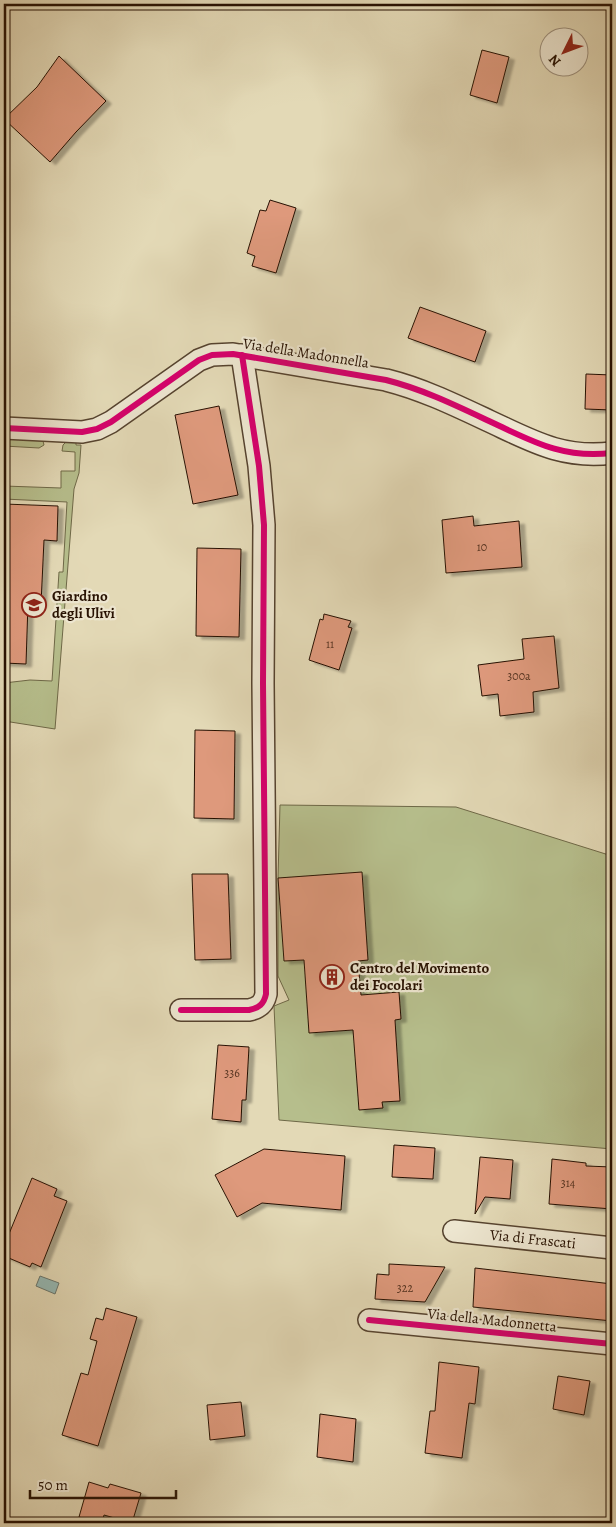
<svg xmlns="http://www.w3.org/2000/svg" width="616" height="1527" viewBox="0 0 616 1527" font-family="Alegreya,serif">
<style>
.green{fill:#b6be8c;stroke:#6e6847}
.water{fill:#96b9b4;stroke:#6a766d}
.building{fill:#de997b;stroke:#271102;filter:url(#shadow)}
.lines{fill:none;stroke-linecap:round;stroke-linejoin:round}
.minor-casing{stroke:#56432f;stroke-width:24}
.minor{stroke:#ede6d0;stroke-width:21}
.cycleway-casing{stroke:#ede6d0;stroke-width:9}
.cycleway{stroke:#d6006c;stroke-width:6}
.labels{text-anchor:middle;stroke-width:4.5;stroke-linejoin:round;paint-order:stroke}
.number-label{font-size:12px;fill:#553320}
.street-label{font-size:15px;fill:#271102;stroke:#ede6d0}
.poi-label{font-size:15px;font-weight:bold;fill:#271102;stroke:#ede6d0;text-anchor:start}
</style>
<defs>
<filter id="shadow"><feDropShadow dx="5.5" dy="3" stdDeviation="1" flood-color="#0004"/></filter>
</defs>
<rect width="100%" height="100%" fill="#e3d9b6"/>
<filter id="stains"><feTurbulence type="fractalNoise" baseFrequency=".004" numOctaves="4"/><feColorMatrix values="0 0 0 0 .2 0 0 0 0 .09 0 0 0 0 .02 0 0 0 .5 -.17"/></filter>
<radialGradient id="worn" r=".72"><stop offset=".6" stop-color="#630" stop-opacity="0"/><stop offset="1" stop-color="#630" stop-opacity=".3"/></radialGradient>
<!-- green -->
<g class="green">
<polygon points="4,438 40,439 43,441 44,445 39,448 4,446"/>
<polygon points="76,440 76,445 81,445 79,473 74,489 55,729 4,721 4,683 30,680 52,681 59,572 63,572 67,502 4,499 4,486 61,488 61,471 75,471 75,452 62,451 63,445 67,441"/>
<polygon points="280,805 456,807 612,856 612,1149 279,1120 274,1006 289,1000 278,976 278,878"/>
</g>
<!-- water -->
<polygon class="water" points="40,1276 59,1283 55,1294 36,1286"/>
<!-- building -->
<g class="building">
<polygon points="482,50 509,57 497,103 470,95"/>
<polygon points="59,56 106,101 76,132 50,162 4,119 37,87"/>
<polygon points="270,200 296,208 276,273 252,266 255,256 247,253 260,210 266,211"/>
<polygon points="420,307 486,331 475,362 408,338"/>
<polygon points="586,374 612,375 612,410 585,409"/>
<polygon points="219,406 238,495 193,504 175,415"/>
<polygon points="4,504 58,506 57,541 44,540 41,604 28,603 26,664 4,663"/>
<polygon points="473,516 474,526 519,521 522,567 446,573 442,520"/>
<polygon points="197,548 241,549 239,637 196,636"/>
<polygon points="324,614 351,621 348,627 352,628 339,670 309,660 320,619 323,620"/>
<polygon points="554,636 559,688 533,692 534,712 500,716 498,694 482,696 478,665 524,659 522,639"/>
<polygon points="195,730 235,731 234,819 194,818"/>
<polygon points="362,872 368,960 358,961 361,995 399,992 401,1019 395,1020 400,1101 382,1102 383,1108 359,1110 353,1030 309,1033 304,960 284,961 278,878"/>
<polygon points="192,874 228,874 231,959 195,960"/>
<polygon points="218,1045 249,1047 246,1100 242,1100 241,1122 212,1119"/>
<polygon points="394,1145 435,1148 433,1179 392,1177"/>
<polygon points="264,1149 345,1156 341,1210 262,1203 237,1217 215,1175"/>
<polygon points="480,1157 513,1160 510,1199 485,1197 475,1214"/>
<polygon points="552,1159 586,1163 586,1166 612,1167 612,1209 549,1204"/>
<polygon points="32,1178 57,1189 54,1196 67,1201 41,1267 32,1263 30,1267 4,1256 4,1246"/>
<polygon points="389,1264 445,1267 425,1302 375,1299 377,1274 389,1275"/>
<polygon points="475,1268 612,1284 612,1321 473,1307"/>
<polygon points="106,1308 137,1317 98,1446 62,1435 81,1373 88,1375 97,1341 90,1339 96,1318 103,1320"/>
<polygon points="439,1362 479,1367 475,1404 469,1403 462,1458 425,1453 430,1411 435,1411"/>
<polygon points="558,1376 590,1381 584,1415 553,1409"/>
<polygon points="241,1402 245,1436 210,1440 207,1405"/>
<polygon points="320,1414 356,1419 353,1462 317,1457"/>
<polygon points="89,1482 108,1488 110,1484 141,1493 132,1523 104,1515 102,1523 79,1517"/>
</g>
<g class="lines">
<defs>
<g id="minor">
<path d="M4,428l78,4 15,-3 14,-7 88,-62 13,-5 21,-1 153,26c36,9 69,25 103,41 43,20 73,38 123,32"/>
<path d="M181,1010h68c10,-2 15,-6 17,-16l-3,-311 1,-158 -5,-59 -17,-111"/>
<polyline points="454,1231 612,1248"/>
<polyline points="369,1320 612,1344"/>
</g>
</defs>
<!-- minor casing -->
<use href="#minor" class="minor-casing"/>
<!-- minor -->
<use href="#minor" class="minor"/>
<defs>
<g id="cycleway">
<path d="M4,428l78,4 15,-3 14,-7 88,-62 13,-5 21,-1 153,26c36,9 69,25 103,41 43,20 73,38 123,32"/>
<path d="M181,1010h68c10,-2 15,-6 17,-16l-3,-311 1,-158 -5,-59 -17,-111"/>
<polyline points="369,1320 612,1344"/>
</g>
</defs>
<!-- cycleway casing -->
<use href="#cycleway" class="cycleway-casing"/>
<!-- cycleway -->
<use href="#cycleway" class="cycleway"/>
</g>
<!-- icons -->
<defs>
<symbol id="school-ring" viewBox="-11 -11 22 22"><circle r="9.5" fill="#ede6d0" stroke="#8f2418" stroke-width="1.5"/><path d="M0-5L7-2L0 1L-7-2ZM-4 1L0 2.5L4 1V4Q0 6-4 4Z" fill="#8f2418"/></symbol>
<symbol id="building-ring" viewBox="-11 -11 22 22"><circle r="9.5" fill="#ede6d0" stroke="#8f2418" stroke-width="1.5"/><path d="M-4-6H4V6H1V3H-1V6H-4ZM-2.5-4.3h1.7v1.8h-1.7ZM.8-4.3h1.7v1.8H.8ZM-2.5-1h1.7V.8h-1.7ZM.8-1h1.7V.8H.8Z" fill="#8f2418"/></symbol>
</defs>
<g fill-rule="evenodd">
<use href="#school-ring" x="20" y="591" width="28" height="28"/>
<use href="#building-ring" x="318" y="963" width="28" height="28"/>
</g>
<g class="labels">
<!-- number labels -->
<g class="number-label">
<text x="482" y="551">10</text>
<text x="330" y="648">11</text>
<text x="519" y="680">300a</text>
<text x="232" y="1077">336</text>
<text x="568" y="1187">314</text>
<text x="405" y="1292">322</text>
</g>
<!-- street labels -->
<g class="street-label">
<text transform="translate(306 353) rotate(9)" y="5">Via della Madonnella</text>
<text transform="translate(533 1239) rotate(6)" y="5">Via di Frascati</text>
<text transform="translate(492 1320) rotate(6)" y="5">Via della Madonnetta</text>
</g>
<!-- poi labels -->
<g class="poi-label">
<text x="52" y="601">Giardino<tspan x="52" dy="17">degli Ulivi</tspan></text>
<text x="350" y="973">Centro del Movimento<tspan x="350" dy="17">dei Focolari</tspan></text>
</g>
</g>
<!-- margin -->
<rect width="616" height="1527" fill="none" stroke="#e3d9b6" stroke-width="20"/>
<rect x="5" y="5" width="606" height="1517" fill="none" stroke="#271102" stroke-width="2.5"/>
<rect x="10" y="10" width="596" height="1507" fill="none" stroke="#271102"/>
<!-- north arrow -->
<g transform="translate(564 52) rotate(228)"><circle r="24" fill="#ede6d0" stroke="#9e917e"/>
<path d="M0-4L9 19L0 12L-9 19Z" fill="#8f2418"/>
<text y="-8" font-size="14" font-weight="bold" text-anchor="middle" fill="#271102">N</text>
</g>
<!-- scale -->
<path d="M30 1490v8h146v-8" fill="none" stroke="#271102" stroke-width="2.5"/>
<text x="38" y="1490" font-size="15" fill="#271102" stroke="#ede6d0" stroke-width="4" paint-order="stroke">50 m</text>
<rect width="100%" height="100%" filter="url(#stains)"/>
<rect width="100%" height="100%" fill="url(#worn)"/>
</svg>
